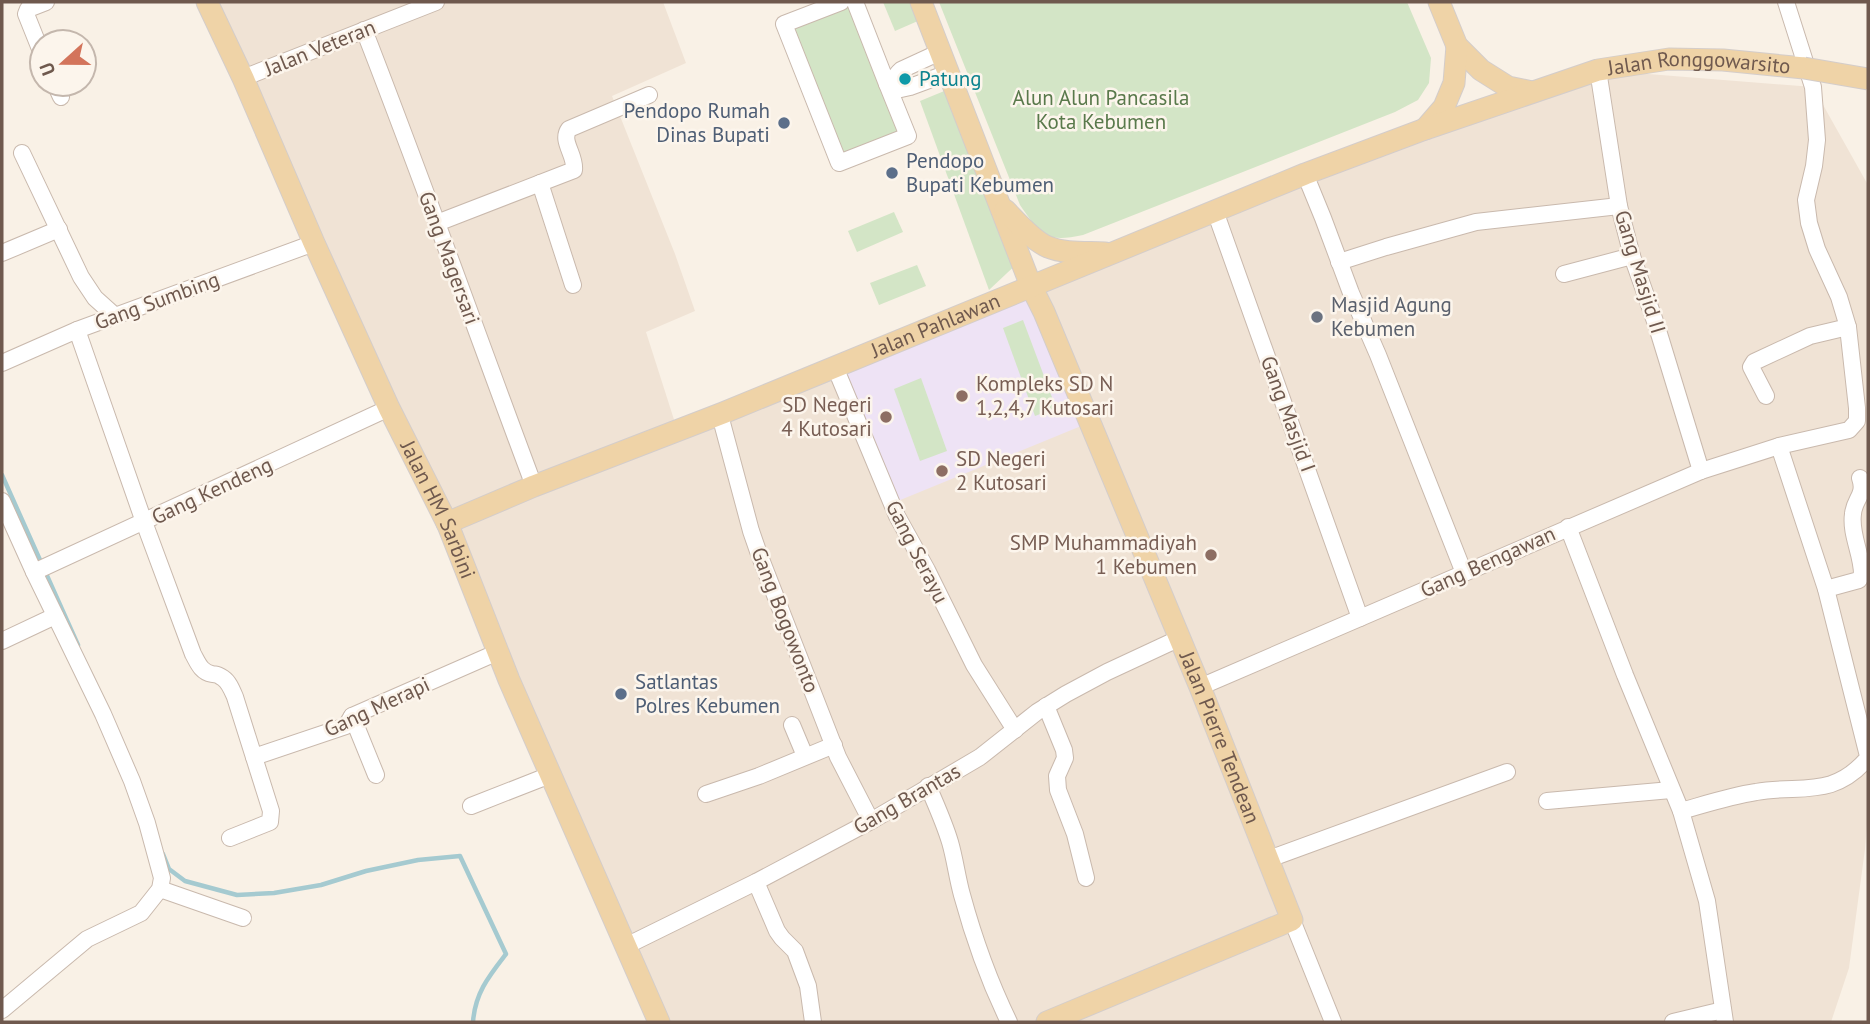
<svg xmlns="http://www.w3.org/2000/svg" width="1870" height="1024" viewBox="0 0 1870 1024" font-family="'PT Sans',sans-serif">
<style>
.residential{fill:#f0e3d5}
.education{fill:#eee3f5}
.green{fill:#d3e5c6}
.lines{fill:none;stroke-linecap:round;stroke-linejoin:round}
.stream{stroke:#a5cad0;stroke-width:4.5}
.minor-casing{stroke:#c9b9ad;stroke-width:18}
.major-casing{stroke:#d4cdca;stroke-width:23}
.minor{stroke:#fff;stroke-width:16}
.major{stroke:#efd3a7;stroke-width:21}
.major-bridge-casing{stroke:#d4cdca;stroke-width:23;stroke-linecap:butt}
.major-bridge{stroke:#efd3a7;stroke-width:21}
.culture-dot{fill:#0f9aa8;stroke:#fcf5ec;stroke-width:2.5}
.service-dot{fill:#5c6f8a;stroke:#fcf5ec;stroke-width:2.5}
.worship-dot{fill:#6b7280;stroke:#fcf5ec;stroke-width:2.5}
.education-dot{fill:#8d6e63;stroke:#fcf5ec;stroke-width:2.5}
.labels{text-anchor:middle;stroke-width:5;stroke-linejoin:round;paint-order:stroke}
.street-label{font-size:21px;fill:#6f594e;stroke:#fcf5ec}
.culture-label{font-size:21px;fill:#0d838f;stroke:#fcf5ec;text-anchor:start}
.park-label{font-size:21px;fill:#59794b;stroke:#fcf5ec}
.service-label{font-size:21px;fill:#4e5e75;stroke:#fcf5ec;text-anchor:start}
.worship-label{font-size:21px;fill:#5b616d;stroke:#fcf5ec;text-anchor:start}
.education-label{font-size:21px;fill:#785e54;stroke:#fcf5ec;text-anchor:start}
</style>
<rect width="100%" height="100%" fill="#f9f1e6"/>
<!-- residential -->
<polygon class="residential" points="209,2 663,2 686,63 612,96 675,254 695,311 646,332 677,429 1598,70 1813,87 1868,185 1868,811 1865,849 1849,968 1831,1022 650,1022 448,525"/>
<!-- education -->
<polygon class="education" points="1031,290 1086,424 893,503 839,368"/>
<!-- green -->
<g class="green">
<polygon points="855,2 908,136 839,163 784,24"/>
<polygon points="883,2 920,2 927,17 895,31"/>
<path d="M939,2h468l24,56 -2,25 -11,17 -23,12 -312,123c-38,8 -42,0 -63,-30z"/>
<polygon points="954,87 1021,260 989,290 920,101"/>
<polygon points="894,212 903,232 857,252 848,231"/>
<polygon points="917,265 926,286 879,305 870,283"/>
<polygon points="1023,320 1056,408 1035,416 1003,328"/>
<polygon points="921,378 947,451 920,461 894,389"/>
</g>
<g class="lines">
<!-- stream -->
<g class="stream">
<polyline points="2,475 78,645"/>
<path d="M163,854l6,15 16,12 52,14 37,-2 47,-8 45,-14 52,-11 42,-4 46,98c-17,22 -31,39 -33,68"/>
</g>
<defs>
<g id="minor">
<path d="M841,2l-57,22 55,139 69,-27 -21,-52c6,-2 9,-10 14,-14l39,-18"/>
<polyline points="855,2 887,84"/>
<path d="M364,30c59,151 113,304 170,456"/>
<polyline points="42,54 26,14 28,9 46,2"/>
<polyline points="1598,70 1619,206 1632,256 1657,327 1701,471"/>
<polyline points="243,78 436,2"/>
<polyline points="890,83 901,89 910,87 948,73"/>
<polyline points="55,84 61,97"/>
<polyline points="22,153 81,277 95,298 115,316"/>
<polyline points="1305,174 1323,218 1351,293 1378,355 1464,573"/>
<polyline points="540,183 573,285"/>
<polyline points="1215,211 1360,618"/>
<path d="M437,223l137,-53c2,-15 -14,-29 -5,-41l80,-34"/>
<polyline points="2,253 59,229"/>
<polyline points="1339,262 1386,247 1476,222 1619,206"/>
<polyline points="1564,274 1632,256"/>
<path d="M77,330l67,192 49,132c5,9 8,18 19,20 6,1 5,0 11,4 6,4 9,12 12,19l36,114 -1,11 -40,16"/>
<polyline points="2,363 77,330 314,243"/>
<polyline points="835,367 897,516 927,570 974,665 1015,730"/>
<polyline points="1766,396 1751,367 1754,362 1810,336 1848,327"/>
<polyline points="723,413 721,419 751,531 759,554 838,757 871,821"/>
<polyline points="1779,446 1849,430 1857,421 1857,408 1848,327 1839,297 1817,249 1809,223 1806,200 1814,166 1817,140 1813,87 1786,2"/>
<polyline points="2,501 34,572 103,714 132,781 147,823 162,878 160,889 141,913 87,939 2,1010"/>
<polyline points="1568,527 1625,675 1681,811 1707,901 1725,1022"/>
<polyline points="34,572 389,408"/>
<path d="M1826,589l33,-9 3,-6c0,-20 -12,-40 -9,-60 1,-15 13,-19 7,-36"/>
<polyline points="2,641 55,616"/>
<path d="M1200,687l501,-216 78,-25 47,143 42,167 -1,3c-35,40 -66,25 -111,33 -26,4 -50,12 -75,19"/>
<polyline points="1046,706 1064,750 1065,758 1057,776 1058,790 1075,834 1086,878"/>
<polyline points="352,716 376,775"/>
<polyline points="792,725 805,756"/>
<polyline points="254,757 346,726 352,716 498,652"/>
<path d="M928,786c8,19 16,36 22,56 5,17 7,35 12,53 12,44 27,86 47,127"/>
<polyline points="706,794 759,776 834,745"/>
<polyline points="1547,801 1671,790"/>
<polyline points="471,806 550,775"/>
<polyline points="1269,859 1507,772"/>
<polyline points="756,882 777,931 782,938 795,951 808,986 813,1022"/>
<polyline points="160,889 243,918"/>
<polyline points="1292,920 1333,1022"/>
<polyline points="626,946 756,882 871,821 980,757 1037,712 1066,694 1107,672 1180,638"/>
<polyline points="1673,1022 1723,1010"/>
</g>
<g id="major">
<path id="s1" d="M207,2l36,76 71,165 75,165 59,117 61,155 150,342"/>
<path id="s2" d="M921,2l110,284 13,26 156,375 92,233 -245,102"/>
<polyline points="1439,2 1457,46 1481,70 1508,87 1532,92"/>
<polyline points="1425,129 1444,107 1454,83 1457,46"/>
<path d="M1005,210c11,11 28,31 43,37 17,7 39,5 57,6"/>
<path id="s3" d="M447,523l87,-37 189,-73 582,-239 120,-45 173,-59 71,-11 54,1 81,8"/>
</g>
</defs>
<!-- minor casing -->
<use href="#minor" class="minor-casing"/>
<!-- major casing -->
<use href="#major" class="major-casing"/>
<!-- minor -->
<use href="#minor" class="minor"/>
<!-- major -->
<use href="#major" class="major"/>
<defs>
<polyline id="major-bridge" points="1804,68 1868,79"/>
</defs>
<!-- major-bridge casing -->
<use href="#major-bridge" class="major-bridge-casing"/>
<!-- major-bridge -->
<use href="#major-bridge" class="major-bridge"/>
</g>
<!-- markers -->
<circle class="culture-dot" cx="905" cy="79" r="7"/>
<g class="service-dot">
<circle cx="784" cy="123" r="7"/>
<circle cx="892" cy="173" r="7"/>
<circle cx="621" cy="694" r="7"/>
</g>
<circle class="worship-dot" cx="1317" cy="317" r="7"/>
<g class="education-dot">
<circle cx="962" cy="396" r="7"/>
<circle cx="886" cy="417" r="7"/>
<circle cx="942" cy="471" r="7"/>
<circle cx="1211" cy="555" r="7"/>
</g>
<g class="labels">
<!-- street labels -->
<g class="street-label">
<text transform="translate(320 48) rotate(-22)" y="7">Jalan Veteran</text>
<text dy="7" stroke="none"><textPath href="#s3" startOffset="1339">Jalan Ronggowarsito</textPath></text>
<text transform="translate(449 258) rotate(70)" y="7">Gang Magersari</text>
<text transform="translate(1640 272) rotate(73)" y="7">Gang Masjid II</text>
<text transform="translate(157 301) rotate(-20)" y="7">Gang Sumbing</text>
<text dy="7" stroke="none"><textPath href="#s3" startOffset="527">Jalan Pahlawan</textPath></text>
<text transform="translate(1288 414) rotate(70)" y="7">Gang Masjid I</text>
<text transform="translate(212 491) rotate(-25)" y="7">Gang Kendeng</text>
<text dy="7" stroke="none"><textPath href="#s1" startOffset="558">Jalan HM Sarbini</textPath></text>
<text transform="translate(917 552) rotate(63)" y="7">Gang Serayu</text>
<text transform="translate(1488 562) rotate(-24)" y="7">Gang Bengawan</text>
<text transform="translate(785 620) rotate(69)" y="7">Gang Bogowonto</text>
<text transform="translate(377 707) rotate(-25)" y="7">Gang Merapi</text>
<text dy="7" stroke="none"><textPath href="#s2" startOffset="794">Jalan Pierre Tendean</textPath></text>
<text transform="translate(907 799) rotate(-30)" y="7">Gang Brantas</text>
</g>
<!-- culture labels -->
<g class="culture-label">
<text x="919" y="86">Patung</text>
</g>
<!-- park labels -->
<g class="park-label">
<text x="1101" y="105">Alun Alun Pancasila<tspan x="1101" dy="24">Kota Kebumen</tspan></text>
</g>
<!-- service labels -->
<g class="service-label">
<text x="770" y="118" text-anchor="end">Pendopo Rumah<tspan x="770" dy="24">Dinas Bupati</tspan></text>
<text x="906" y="168">Pendopo<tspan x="906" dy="24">Bupati Kebumen</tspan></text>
<text x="635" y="689">Satlantas<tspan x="635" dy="24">Polres Kebumen</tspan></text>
</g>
<!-- worship labels -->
<g class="worship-label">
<text x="1331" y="312">Masjid Agung<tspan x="1331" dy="24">Kebumen</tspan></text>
</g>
<!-- education labels -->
<g class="education-label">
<text x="976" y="391">Kompleks SD N<tspan x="976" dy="24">1,2,4,7 Kutosari</tspan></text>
<text x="872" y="412" text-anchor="end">SD Negeri<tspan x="872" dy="24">4 Kutosari</tspan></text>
<text x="956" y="466">SD Negeri<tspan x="956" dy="24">2 Kutosari</tspan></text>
<text x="1197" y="550" text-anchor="end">SMP Muhammadiyah<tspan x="1197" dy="24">1 Kebumen</tspan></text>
</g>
</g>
<!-- border -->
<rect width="1870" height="1024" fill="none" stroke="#6f594e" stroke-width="7"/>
<!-- north arrow -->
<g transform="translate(63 63) rotate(249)"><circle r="33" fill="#fcf5ec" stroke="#c4b7ad" stroke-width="2"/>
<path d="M0-5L12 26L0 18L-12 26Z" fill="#d3745b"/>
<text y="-10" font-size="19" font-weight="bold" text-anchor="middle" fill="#6f594e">U</text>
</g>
</svg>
